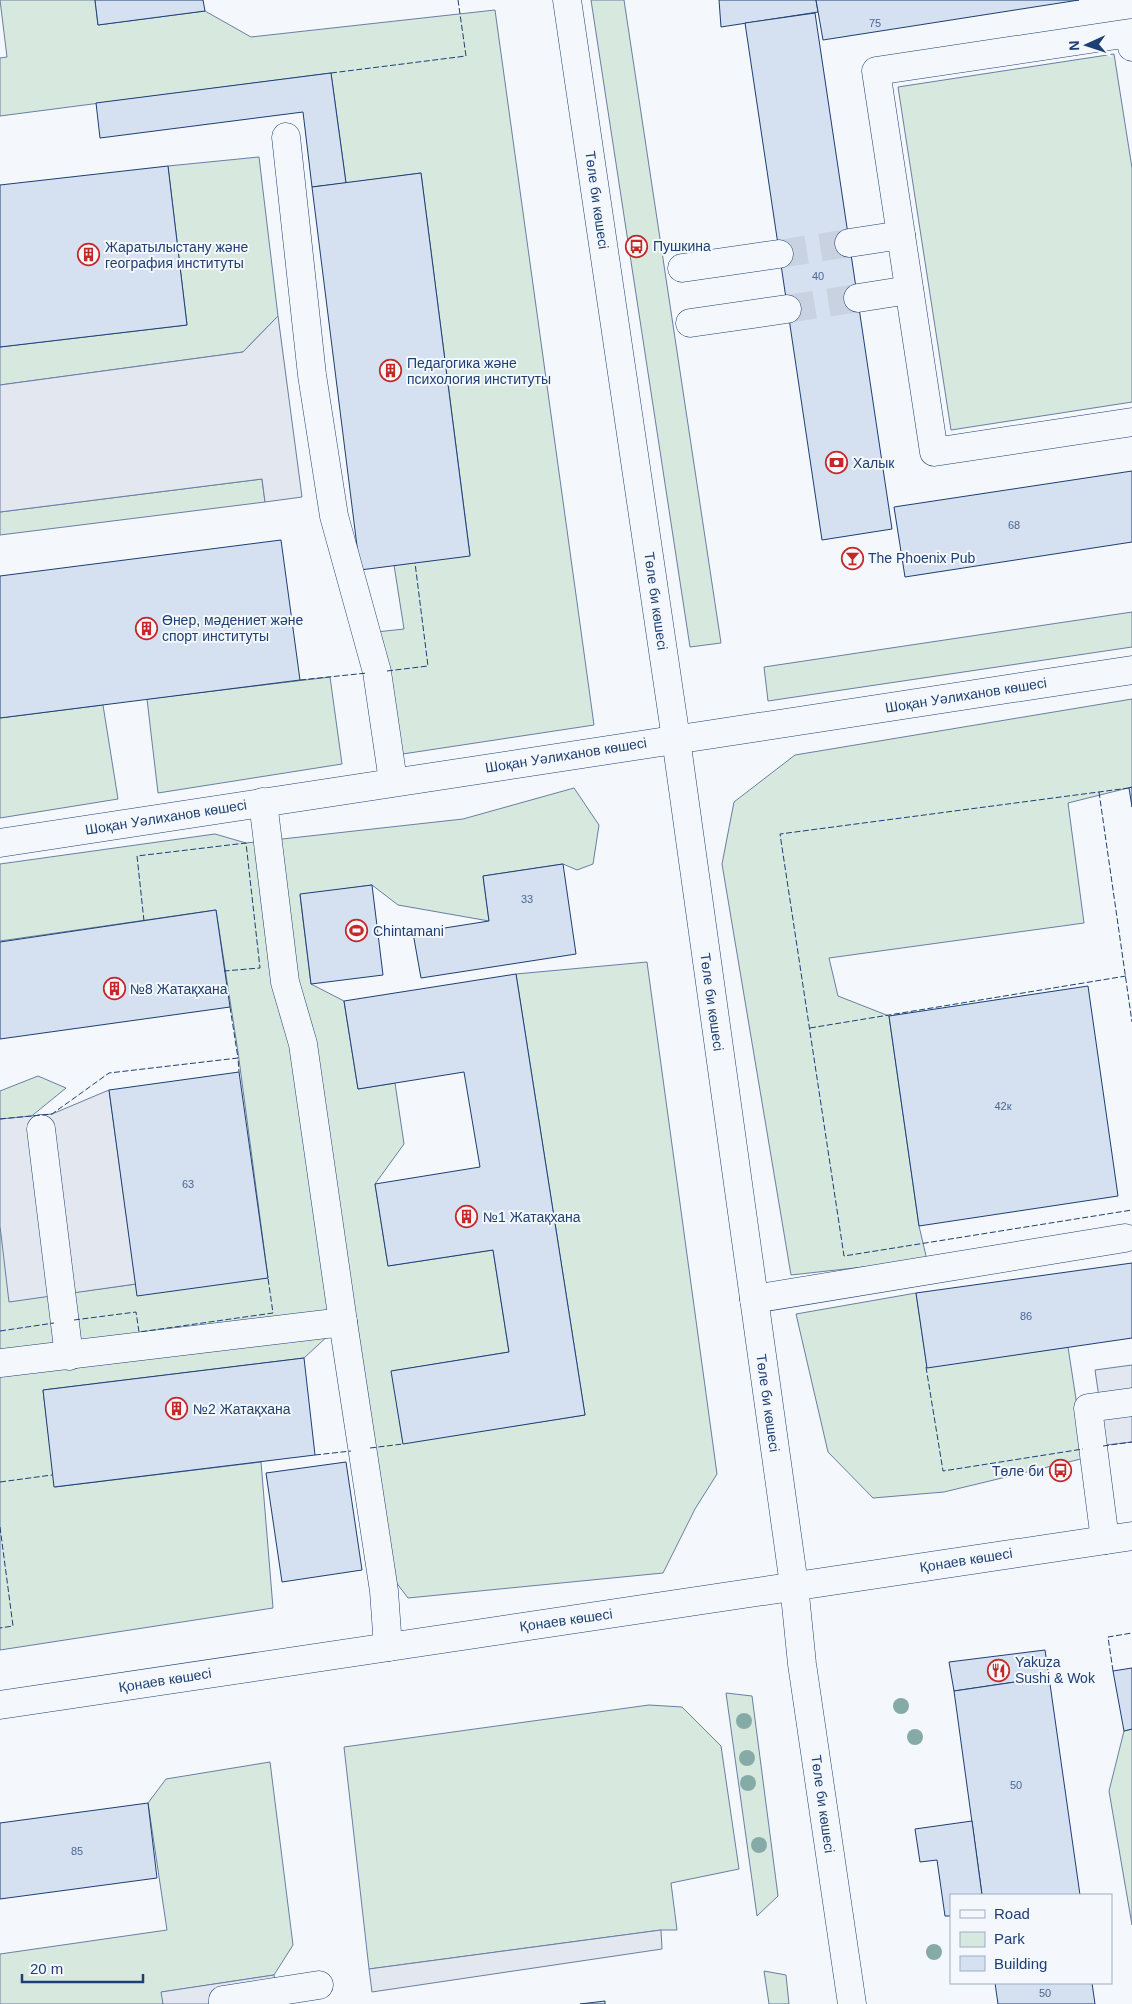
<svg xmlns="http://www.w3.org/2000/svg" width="1132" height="2004" viewBox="0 0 1132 2004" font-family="Arial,sans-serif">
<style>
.green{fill:#d7e8df;stroke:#687fa3}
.parking{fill:#e3e8f0;stroke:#687fa3}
.building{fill:#d5e0f0;stroke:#1d3f73}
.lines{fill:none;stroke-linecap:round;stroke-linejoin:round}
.minor-tunnel{stroke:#c9d2e0;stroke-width:28;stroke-dasharray:28 14;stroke-linecap:butt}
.minor-casing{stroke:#1d3f73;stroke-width:29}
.major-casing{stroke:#1d3f73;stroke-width:29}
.minor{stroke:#f4f7fb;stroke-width:28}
.major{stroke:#f4f7fb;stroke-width:28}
.fence{stroke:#1d3f73;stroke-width:1;stroke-dasharray:6 2.5;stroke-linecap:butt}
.tree{fill:#86aba6}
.labels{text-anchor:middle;stroke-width:4;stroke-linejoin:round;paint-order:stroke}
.number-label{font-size:11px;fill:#4b6792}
.street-label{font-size:14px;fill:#1d3f73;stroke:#f4f7fb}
.poi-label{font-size:14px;fill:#1d3f73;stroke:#f4f7fb;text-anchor:start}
</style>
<rect width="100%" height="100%" fill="#f4f7fb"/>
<!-- green -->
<g class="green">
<polygon points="0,0 95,0 98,25 205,11 251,37 495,10 594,725 383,757 367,633 404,629 394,565 470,555 421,173 346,183 331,73 0,116 0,58 7,57"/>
<polygon points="591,0 624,0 721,643 690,647"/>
<polygon points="1114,54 1132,168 1132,402 951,430 898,87"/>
<polygon points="259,157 278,316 243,352 0,385 0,347 187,325 168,166"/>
<polygon points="262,479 265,502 0,535 0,512"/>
<polygon points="1132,612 1132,647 768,701 764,667"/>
<polygon points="330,677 342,764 158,793 147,699"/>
<polygon points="1132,699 1132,787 1068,803 1084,923 829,958 838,996 889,1016 919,1226 927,1260 791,1275 722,864 734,802 795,755"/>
<polygon points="103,705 118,799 0,818 0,718"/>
<polygon points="574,788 599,825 593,864 577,870 563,864 483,876 489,921 398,905 372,885 300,895 311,984 344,1001 358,1089 395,1083 404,1144 375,1184 388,1266 493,1250 509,1352 392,1371 403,1443 585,1415 516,974 647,962 717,1474 695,1509 663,1573 408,1598 379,1560 343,1322 304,1358 43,1390 55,1487 261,1462 273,1608 0,1650 0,1091 38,1076 66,1088 1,1141 26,1299 136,1284 268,1278 238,1052 216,910 0,941 0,864 215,834 246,843 463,819"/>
<polygon points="916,1293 927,1367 1068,1347 1085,1458 944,1492 873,1498 828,1452 796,1314"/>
<polygon points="726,1693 752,1696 778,1896 757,1916"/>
<polygon points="649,1705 682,1707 721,1746 739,1869 671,1883 677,1930 661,1930 369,1969 344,1747"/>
<polygon points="1132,1729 1132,1925 1109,1791 1124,1731"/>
<polygon points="270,1762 293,1945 274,1975 162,1992 163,2004 0,2004 0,1954 167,1930 148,1803 166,1779"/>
<polygon points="764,1971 786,1975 789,2004 769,2004"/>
</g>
<!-- parking -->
<g class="parking">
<polygon points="278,316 302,497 265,502 262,479 0,512 0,385 243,352"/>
<polygon points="109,1090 136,1284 9,1302 0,1226 0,1119 52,1114"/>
<polygon points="1132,1365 1132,1442 1106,1445 1095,1370"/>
<polygon points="661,1930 662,1949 372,1992 369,1969"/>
<polygon points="274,1975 278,2004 163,2004 161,1992"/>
</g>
<!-- building -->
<g class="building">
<polygon points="95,0 203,0 205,11 98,25"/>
<polygon points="719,0 816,0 818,12 721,27"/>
<polygon points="816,0 1079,0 823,40"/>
<polygon points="815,13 892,529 822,540 745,23"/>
<polygon points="331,73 346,183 312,187 303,112 100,138 96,103"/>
<polygon points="168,166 187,325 0,347 0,185"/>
<polygon points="421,173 470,556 360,570 312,187"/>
<polygon points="1132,471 1132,542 905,577 894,507"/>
<polygon points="281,540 300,680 0,718 0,576"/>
<polygon points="1132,787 1132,807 1129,788"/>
<polygon points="563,864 576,954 421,978 413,933 489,921 483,876"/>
<polygon points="372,885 383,975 311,984 300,894"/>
<polygon points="216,910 230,1007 0,1039 0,942"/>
<polygon points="516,974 585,1415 403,1444 391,1371 509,1352 493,1250 388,1266 375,1184 480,1167 464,1072 358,1089 344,1001"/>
<polygon points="1088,986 1118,1196 919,1226 889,1016"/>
<polygon points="239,1072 268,1278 137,1296 109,1090"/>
<polygon points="1132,1263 1132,1338 927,1368 916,1293"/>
<polygon points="304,1358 315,1455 54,1487 43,1390"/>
<polygon points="346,1462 362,1570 282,1582 266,1473"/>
<polygon points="1045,1650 1049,1677 954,1691 949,1662"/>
<polygon points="1132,1668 1132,1729 1124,1731 1113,1671"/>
<polygon points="1049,1677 1080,1895 982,1895 954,1691"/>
<polygon points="148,1803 157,1878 0,1899 0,1823"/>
<polygon points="972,1821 982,1895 951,1895 951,1916 945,1916 937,1860 920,1862 915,1829"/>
<polygon points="995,1983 1092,1983 1095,2004 998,2004"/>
<polygon points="605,2001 605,2004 580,2004"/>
</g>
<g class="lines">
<!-- minor-tunnel -->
<g class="minor-tunnel">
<polyline points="779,254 849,243"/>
<polyline points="787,309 858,298"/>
</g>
<defs>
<g id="minor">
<polyline points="1132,47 1130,33 876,71 934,452 1132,422"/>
<polyline points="286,137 312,375 334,516 377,672 393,781"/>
<polyline points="849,243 901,235"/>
<polyline points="682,268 779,254"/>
<polyline points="858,298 909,290"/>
<polyline points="690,323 787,309"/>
<polyline points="263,802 285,982 303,1044 343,1322"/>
<polyline points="0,843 1132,670"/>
<polyline points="41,1129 69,1356"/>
<polyline points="754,1299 1125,1238"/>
<polyline points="0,1363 343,1322 384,1591 388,1647"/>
<polyline points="1105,1540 1088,1408 1132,1402"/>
<polyline points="0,1705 1132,1536"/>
<polyline points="223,2004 223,2000 319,1985"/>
</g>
<polyline id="major" points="567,0 676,739 794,1585 802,1664 852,2004"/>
</defs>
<!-- minor casing -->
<use href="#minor" class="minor-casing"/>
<!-- major casing -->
<use href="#major" class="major-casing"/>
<!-- minor -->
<use href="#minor" class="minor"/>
<!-- major -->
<use href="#major" class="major"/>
<!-- fence -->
<g class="fence">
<polyline points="331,73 466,56 458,0"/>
<polyline points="387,671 428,666 415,563"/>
<polyline points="300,680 367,673"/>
<polyline points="1129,788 780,834 844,1256 1132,1210"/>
<polyline points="1099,792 1132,1022"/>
<polyline points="144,921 137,856 246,843 260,968 224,971"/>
<polyline points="230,1007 238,1058"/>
<polyline points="810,1028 1126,976"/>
<polyline points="0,1119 52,1114 109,1073 238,1058 239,1072"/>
<polyline points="74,1320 136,1312 139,1332 273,1313 268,1278"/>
<polyline points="0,1331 54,1323"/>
<polyline points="926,1367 943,1471 1083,1449"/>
<polyline points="1103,1446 1132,1442"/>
<polyline points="370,1448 403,1444"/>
<polyline points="315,1455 351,1451"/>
<polyline points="0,1482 52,1475"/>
<polyline points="0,1527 13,1626 0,1628"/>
<polyline points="1113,1671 1108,1637 1132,1633"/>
</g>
</g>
<!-- trees -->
<g class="tree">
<circle cx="901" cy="1706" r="8"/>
<circle cx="744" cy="1721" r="8"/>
<circle cx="915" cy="1737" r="8"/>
<circle cx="747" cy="1758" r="8"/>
<circle cx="748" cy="1783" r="8"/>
<circle cx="759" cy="1845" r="8"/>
<circle cx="934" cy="1952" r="8"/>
</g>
<!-- icons -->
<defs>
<symbol id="bus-ring" viewBox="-11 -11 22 22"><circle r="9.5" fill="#f4f7fb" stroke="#c62828" stroke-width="1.5"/><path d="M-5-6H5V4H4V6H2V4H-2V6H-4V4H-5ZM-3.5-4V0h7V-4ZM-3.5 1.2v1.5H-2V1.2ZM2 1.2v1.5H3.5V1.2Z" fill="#c62828"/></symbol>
<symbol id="building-ring" viewBox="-11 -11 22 22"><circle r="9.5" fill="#f4f7fb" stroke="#c62828" stroke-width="1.5"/><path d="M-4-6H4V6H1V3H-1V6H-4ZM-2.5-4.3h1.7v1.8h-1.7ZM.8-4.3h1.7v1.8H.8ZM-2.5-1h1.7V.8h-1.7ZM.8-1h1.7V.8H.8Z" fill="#c62828"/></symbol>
<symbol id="bank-ring" viewBox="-11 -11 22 22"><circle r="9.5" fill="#f4f7fb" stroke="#c62828" stroke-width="1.5"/><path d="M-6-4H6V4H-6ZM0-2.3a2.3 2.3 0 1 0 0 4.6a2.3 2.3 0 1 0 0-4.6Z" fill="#c62828"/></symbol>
<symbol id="bar-ring" viewBox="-11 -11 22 22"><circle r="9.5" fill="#f4f7fb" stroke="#c62828" stroke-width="1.5"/><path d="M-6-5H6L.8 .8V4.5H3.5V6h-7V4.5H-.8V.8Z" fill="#c62828"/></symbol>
<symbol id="stadium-ring" viewBox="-11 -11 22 22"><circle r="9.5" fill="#f4f7fb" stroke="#c62828" stroke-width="1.5"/><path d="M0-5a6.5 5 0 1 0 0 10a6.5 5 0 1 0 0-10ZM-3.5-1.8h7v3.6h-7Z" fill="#c62828"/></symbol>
<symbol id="restaurant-ring" viewBox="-11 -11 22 22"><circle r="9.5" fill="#f4f7fb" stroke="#c62828" stroke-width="1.5"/><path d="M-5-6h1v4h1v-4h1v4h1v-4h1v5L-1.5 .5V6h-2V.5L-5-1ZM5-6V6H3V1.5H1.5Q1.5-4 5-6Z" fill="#c62828"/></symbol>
</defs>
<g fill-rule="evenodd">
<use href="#bus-ring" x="624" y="234" width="25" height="25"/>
<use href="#building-ring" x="76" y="242" width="25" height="25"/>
<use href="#building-ring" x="378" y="358" width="25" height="25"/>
<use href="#bank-ring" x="824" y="450" width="25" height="25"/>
<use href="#bar-ring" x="840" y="546" width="25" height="25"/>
<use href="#building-ring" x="134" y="616" width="25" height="25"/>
<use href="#stadium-ring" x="344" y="918" width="25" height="25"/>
<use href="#building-ring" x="102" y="976" width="25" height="25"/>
<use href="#building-ring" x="454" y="1204" width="25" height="25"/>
<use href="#building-ring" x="164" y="1396" width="25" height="25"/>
<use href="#bus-ring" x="1048" y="1458" width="25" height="25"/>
<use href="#restaurant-ring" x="986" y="1658" width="25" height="25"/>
</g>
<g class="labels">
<!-- number labels -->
<g class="number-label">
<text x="875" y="27">75</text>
<text x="818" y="280">40</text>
<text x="1014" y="529">68</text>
<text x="527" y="903">33</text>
<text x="1003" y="1110">42к</text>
<text x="188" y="1188">63</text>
<text x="1026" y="1320">86</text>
<text x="1016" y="1789">50</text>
<text x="77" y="1855">85</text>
<text x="1045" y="1997">50</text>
</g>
<!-- street labels -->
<g class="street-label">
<text transform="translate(597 200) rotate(82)" y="5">Төле би көшесі</text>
<text transform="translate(656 601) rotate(82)" y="5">Төле би көшесі</text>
<text transform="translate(966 695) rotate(-9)" y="5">Шоқан Уәлиханов көшесі</text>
<text transform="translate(566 755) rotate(-9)" y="5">Шоқан Уәлиханов көшесі</text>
<text transform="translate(166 817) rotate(-9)" y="5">Шоқан Уәлиханов көшесі</text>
<text transform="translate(712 1002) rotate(82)" y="5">Төле би көшесі</text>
<text transform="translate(768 1403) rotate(82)" y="5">Төле би көшесі</text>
<text transform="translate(966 1560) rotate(-9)" y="5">Қонаев көшесі</text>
<text transform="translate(566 1620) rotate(-8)" y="5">Қонаев көшесі</text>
<text transform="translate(165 1680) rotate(-9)" y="5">Қонаев көшесі</text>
<text transform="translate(823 1804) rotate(82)" y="5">Төле би көшесі</text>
</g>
<!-- poi labels -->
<g class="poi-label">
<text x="653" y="251">Пушкина</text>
<text x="105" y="252">Жаратылыстану және<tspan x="105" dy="16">география институты</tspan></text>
<text x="407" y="368">Педагогика және<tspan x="407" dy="16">психология институты</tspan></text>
<text x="853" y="468">Халык</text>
<text x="868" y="563">The Phoenix Pub</text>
<text x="162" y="625">Өнер, мәдениет және<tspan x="162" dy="16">спорт институты</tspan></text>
<text x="373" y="936">Chintamani</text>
<text x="130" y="994">№8 Жатақхана</text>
<text x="483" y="1222">№1 Жатақхана</text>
<text x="193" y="1414">№2 Жатақхана</text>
<text x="1044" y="1476" text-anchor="end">Төле би</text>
<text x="1015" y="1667">Yakuza<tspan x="1015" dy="16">Sushi &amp; Wok</tspan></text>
</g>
</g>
<!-- legend -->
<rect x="950" y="1894" width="162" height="90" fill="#f4f7fb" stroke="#9eadc5"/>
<rect x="960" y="1910" width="25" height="8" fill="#f4f7fb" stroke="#9eadc5"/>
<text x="994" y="1919" font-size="15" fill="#1d3f73">Road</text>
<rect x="960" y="1932" width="25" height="15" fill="#d7e8df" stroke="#9eadc5"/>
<text x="994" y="1944" font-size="15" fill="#1d3f73">Park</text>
<rect x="960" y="1956" width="25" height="15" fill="#d5e0f0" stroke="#9eadc5"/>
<text x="994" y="1969" font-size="15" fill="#1d3f73">Building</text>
<!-- north arrow -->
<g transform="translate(1087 45) rotate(267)" stroke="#f4f7fb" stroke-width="4" paint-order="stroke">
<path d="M0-4L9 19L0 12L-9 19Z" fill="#1d3f73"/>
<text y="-8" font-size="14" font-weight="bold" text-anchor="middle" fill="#1d3f73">N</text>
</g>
<!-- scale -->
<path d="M22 1974v8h121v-8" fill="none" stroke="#1d3f73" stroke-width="2.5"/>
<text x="30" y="1974" font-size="15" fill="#1d3f73" stroke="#f4f7fb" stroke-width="4" paint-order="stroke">20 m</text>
</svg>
